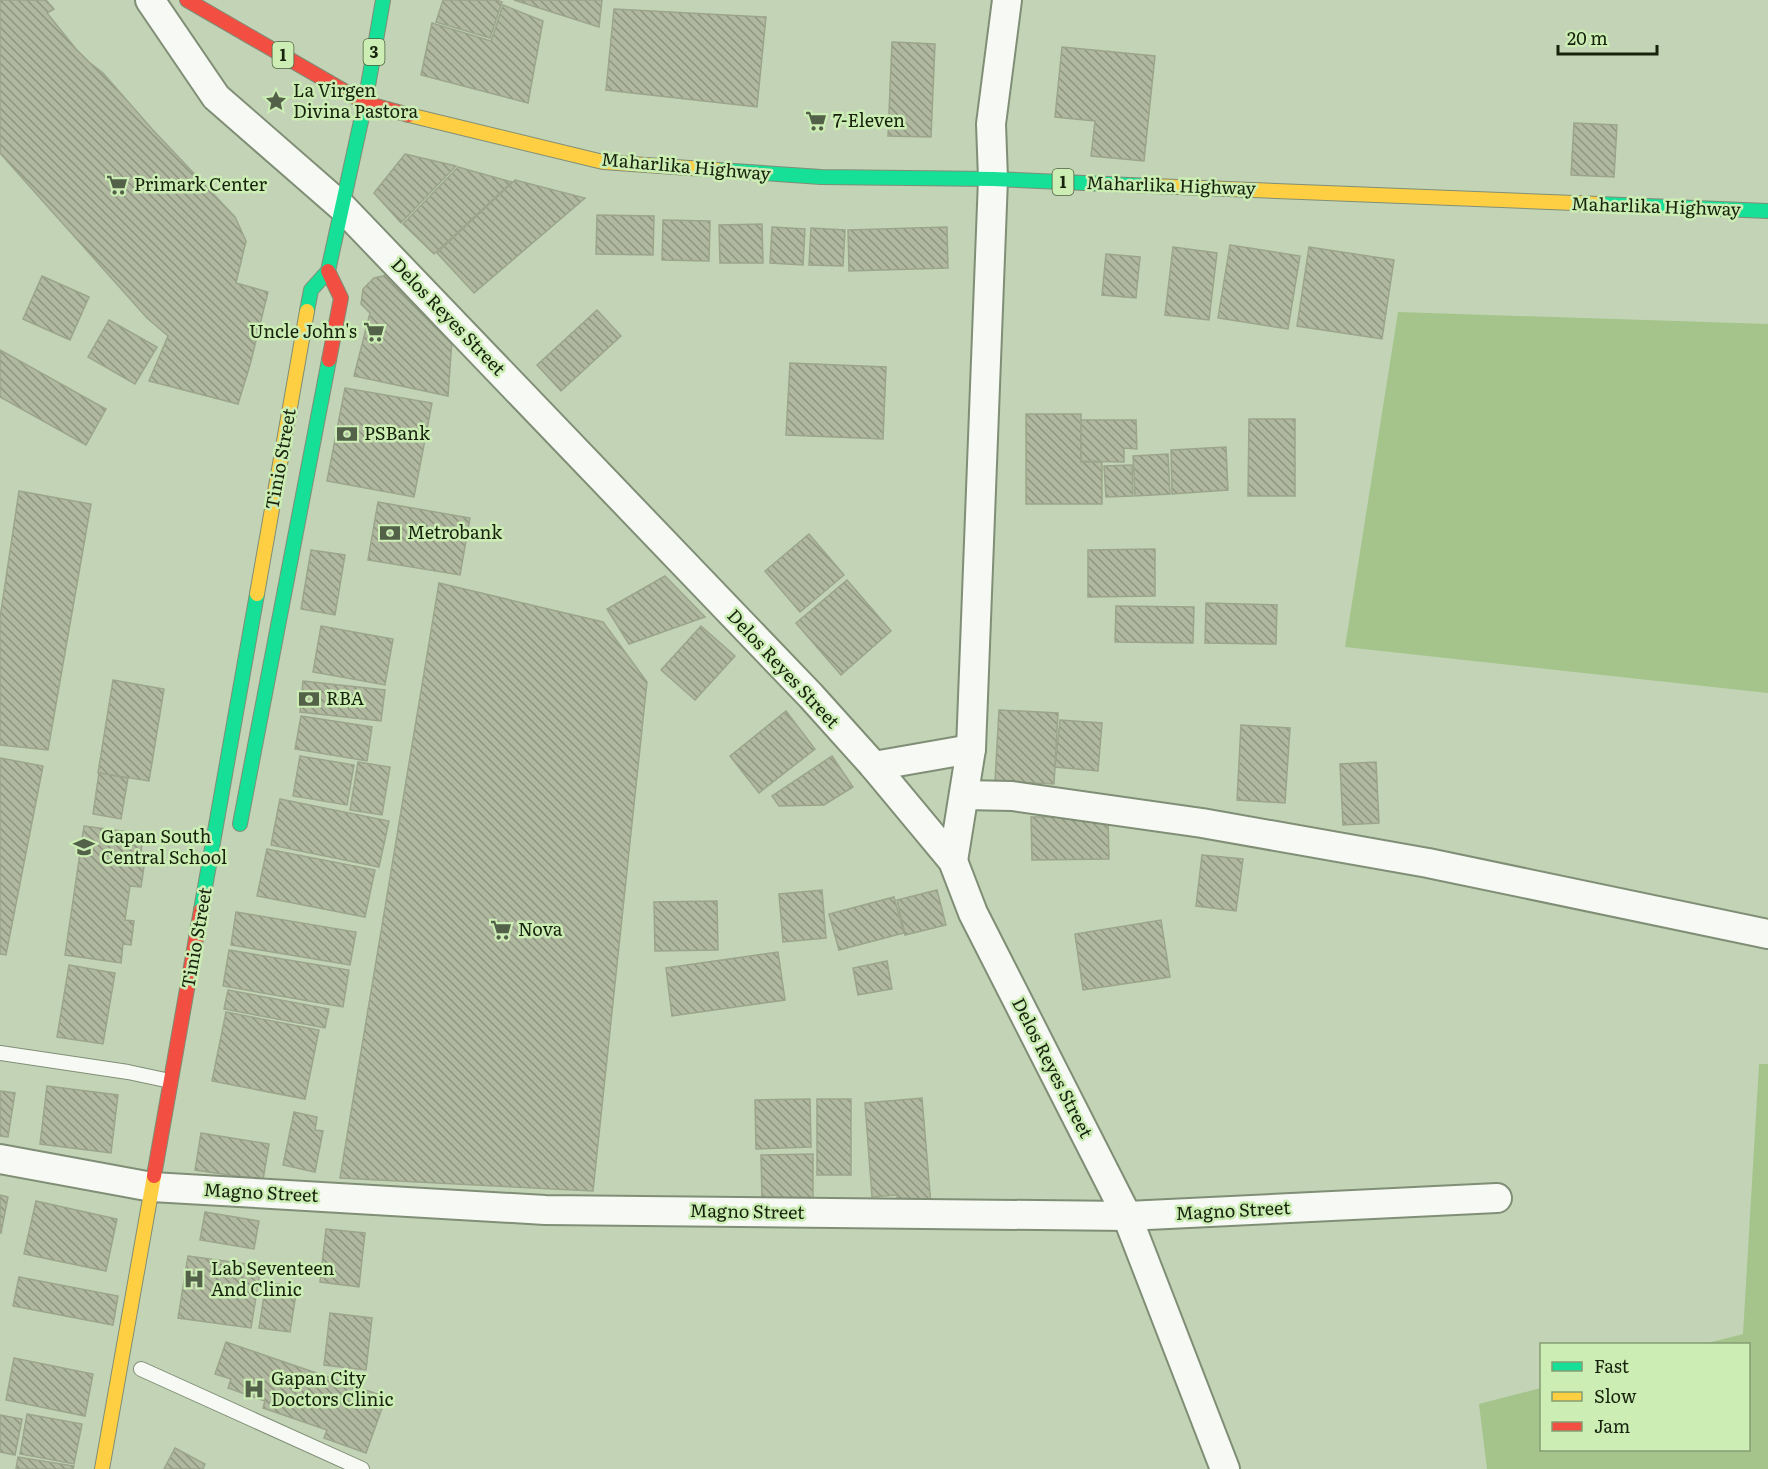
<svg xmlns="http://www.w3.org/2000/svg" width="1768" height="1469" viewBox="0 0 1768 1469" font-family="Literata,serif">
<style>
.grass{fill:#a4c48c}
.building{fill:url(#building-back-hatch);stroke:#9ca58b;stroke-width:1.5}
.lines{fill:none;stroke-linecap:round;stroke-linejoin:round}
.lane-casing{stroke:#808e76;stroke-width:16}
.street-casing{stroke:#808e76;stroke-width:32}
.fast-casing{stroke:#808e76;stroke-width:16}
.slow-casing{stroke:#808e76;stroke-width:16}
.jam-casing{stroke:#808e76;stroke-width:16}
.lane{stroke:#f6f9f4;stroke-width:14}
.street{stroke:#f6f9f4;stroke-width:28}
.fast{stroke:#16e098;stroke-width:14}
.slow{stroke:#ffcf43;stroke-width:14}
.jam{stroke:#f24e42;stroke-width:14}
.labels{text-anchor:middle;stroke-width:5;stroke-linejoin:round;paint-order:stroke}
.shield{fill:#cceeb5;stroke:#4d603f;stroke-width:1.5}
.shield-label{font-size:16px;font-weight:bold;fill:#17230d}
.poi-label{font-size:18px;fill:#17230d;stroke:#cceeb5;text-anchor:start}
.street-label{font-size:18px;fill:#17230d;stroke:#cceeb5}
</style>
<defs>
<pattern id="building-back-hatch" width="6" height="6" patternUnits="userSpaceOnUse" patternTransform="scale(1.5)"><rect width="6" height="6" fill="#b0b99f"/><path d="M-1 5l2 2M0 0l6 6M5-1l2 2" fill="none" stroke="#8e9680"/></pattern>
</defs>
<rect width="100%" height="100%" fill="#c2d4b5"/>
<!-- grass -->
<g class="grass">
<polygon points="1398,312 1768,324 1768,693 1345,647"/>
<polygon points="1759,1064 1768,1064 1768,1469 1487,1469 1479,1404 1541,1388 1542,1450 1748,1450 1748,1344 1704,1344 1743,1334"/>
</g>
<!-- building -->
<g class="building">
<polygon points="0,0 46,0 54,9 47,13 76,49 89,62 103,73 152,129 235,217 246,241 236,283 268,292 250,365 238,404 149,381 168,336 147,318 0,153"/>
<polygon points="443,0 496,0 502,2 490,38 436,22"/>
<polygon points="514,0 602,0 599,27"/>
<polygon points="503,5 543,21 528,103 421,75 432,23 491,41"/>
<polygon points="614,9 766,17 757,107 606,90"/>
<polygon points="892,42 935,44 931,137 888,136"/>
<polygon points="1062,47 1155,56 1144,161 1091,156 1095,121 1055,117"/>
<polygon points="1574,123 1617,125 1614,177 1571,175"/>
<polygon points="405,154 456,166 401,223 374,193"/>
<polygon points="458,167 512,182 434,254 403,224"/>
<polygon points="515,180 585,198 474,293 437,253"/>
<polygon points="597,215 654,216 653,255 596,254"/>
<polygon points="663,220 710,221 709,261 662,260"/>
<polygon points="762,224 763,263 720,263 719,225"/>
<polygon points="772,227 805,229 803,265 770,263"/>
<polygon points="947,227 948,268 849,271 848,230"/>
<polygon points="811,228 845,230 843,266 809,265"/>
<polygon points="1230,245 1300,256 1288,329 1218,318"/>
<polygon points="1173,247 1217,253 1209,320 1165,315"/>
<polygon points="1309,247 1394,260 1382,339 1297,326"/>
<polygon points="1106,254 1140,257 1136,298 1102,295"/>
<polygon points="391,274 452,340 448,396 354,376 370,313 361,304 363,289 374,278"/>
<polygon points="42,276 89,297 70,340 23,319"/>
<polygon points="597,310 621,336 561,391 537,365"/>
<polygon points="109,320 157,347 135,384 88,357"/>
<polygon points="0,350 106,409 86,445 0,397"/>
<polygon points="790,363 886,367 883,439 786,435"/>
<polygon points="345,388 432,403 414,497 327,481"/>
<polygon points="1026,414 1081,414 1081,462 1102,462 1102,504 1026,504"/>
<polygon points="1249,419 1295,419 1295,496 1248,496"/>
<polygon points="1081,420 1136,420 1137,449 1124,448 1124,462 1081,461"/>
<polygon points="1226,447 1228,490 1172,494 1171,450"/>
<polygon points="1168,454 1170,494 1135,496 1133,456"/>
<polygon points="1132,465 1133,496 1106,497 1104,466"/>
<polygon points="19,491 91,504 48,750 0,745 0,618"/>
<polygon points="378,502 470,518 460,575 368,560"/>
<polygon points="809,534 844,575 800,612 765,571"/>
<polygon points="1155,549 1155,596 1088,597 1088,550"/>
<polygon points="311,550 345,555 335,615 301,609"/>
<polygon points="665,576 705,617 629,644 607,609"/>
<polygon points="847,580 891,631 841,675 796,623"/>
<polygon points="439,583 603,622 647,682 593,1191 340,1178"/>
<polygon points="1206,603 1277,605 1276,644 1205,643"/>
<polygon points="1116,606 1194,607 1193,643 1115,642"/>
<polygon points="321,626 393,639 385,685 313,672"/>
<polygon points="701,626 735,656 695,700 661,670"/>
<polygon points="113,680 164,689 149,781 98,773"/>
<polygon points="303,681 385,690 381,721 300,712"/>
<polygon points="999,710 1058,713 1054,784 995,781"/>
<polygon points="786,711 815,749 759,793 730,756"/>
<polygon points="301,716 372,727 367,761 295,749"/>
<polygon points="1060,720 1102,723 1098,771 1055,767"/>
<polygon points="1241,725 1290,728 1285,803 1237,800"/>
<polygon points="300,756 354,765 347,805 293,796"/>
<polygon points="832,756 853,787 824,805 779,806 772,796"/>
<polygon points="0,758 43,766 6,955 0,954"/>
<polygon points="358,762 390,767 382,815 350,810"/>
<polygon points="1376,762 1379,823 1343,825 1340,764"/>
<polygon points="99,773 128,778 121,819 93,814"/>
<polygon points="280,799 389,821 379,867 271,845"/>
<polygon points="1108,816 1109,859 1032,860 1031,817"/>
<polygon points="84,826 143,834 141,852 146,853 141,887 130,886 125,920 134,921 131,945 123,944 121,963 65,955"/>
<polygon points="267,849 375,870 365,917 257,896"/>
<polygon points="1202,855 1243,859 1236,911 1196,906"/>
<polygon points="822,890 826,938 783,942 779,894"/>
<polygon points="937,890 946,925 905,935 897,900"/>
<polygon points="894,897 904,933 839,950 829,914"/>
<polygon points="717,901 718,950 655,951 654,902"/>
<polygon points="236,912 356,932 350,965 231,945"/>
<polygon points="1161,920 1170,977 1083,990 1075,934"/>
<polygon points="229,950 349,970 343,1007 223,986"/>
<polygon points="778,952 785,1000 672,1016 666,968"/>
<polygon points="887,961 892,989 858,995 853,968"/>
<polygon points="69,965 115,973 103,1044 57,1037"/>
<polygon points="228,990 329,1009 325,1028 224,1009"/>
<polygon points="226,1012 319,1030 305,1099 212,1081"/>
<polygon points="47,1086 118,1095 111,1153 40,1144"/>
<polygon points="0,1091 15,1093 8,1137 0,1136"/>
<polygon points="922,1098 931,1205 898,1208 897,1195 872,1197 865,1103"/>
<polygon points="810,1099 811,1147 756,1149 755,1100"/>
<rect x="817" y="1099" width="34" height="76"/>
<polygon points="294,1112 317,1117 315,1130 323,1131 315,1172 283,1165"/>
<polygon points="201,1133 269,1144 263,1180 195,1170"/>
<polygon points="813,1154 813,1200 762,1201 761,1155"/>
<polygon points="0,1195 8,1197 1,1233 0,1232"/>
<polygon points="36,1201 117,1219 106,1271 24,1254"/>
<polygon points="205,1212 259,1221 254,1249 200,1240"/>
<polygon points="326,1229 365,1233 359,1287 320,1282"/>
<polygon points="188,1256 261,1266 251,1328 178,1318"/>
<polygon points="19,1277 118,1296 113,1325 13,1306"/>
<polygon points="266,1282 297,1287 290,1332 259,1328"/>
<polygon points="330,1313 372,1318 366,1370 324,1365"/>
<polygon points="226,1342 386,1397 366,1453 324,1438 327,1430 263,1408 265,1401 228,1388 231,1379 215,1374"/>
<polygon points="14,1358 93,1374 85,1416 6,1400"/>
<polygon points="27,1414 82,1424 74,1464 20,1454"/>
<polygon points="0,1415 22,1419 15,1455 0,1452"/>
<polygon points="175,1448 205,1464 203,1469 164,1469"/>
<polygon points="18,1457 74,1466 73,1469 16,1469"/>
</g>
<g class="lines">
<defs>
<g id="lane">
<polyline points="0,1053 128,1072 170,1081"/>
<polyline points="141,1369 362,1469"/>
</g>
<g id="street">
<polyline points="150,0 216,97 342,207 811,696 874,766 953,861 973,913 1127,1216 1225,1469"/>
<polyline points="874,766 971,749"/>
<polyline points="964,795 1012,796 1202,823 1428,863 1768,934"/>
<polyline points="953,861 971,749 993,179 991,124 1007,0"/>
<polyline points="0,1159 152,1187 545,1210 1127,1216 1497,1198"/>
</g>
<g id="fast">
<polyline points="365,103 383,0"/>
<polyline points="718,170 821,177 993,179 1153,186"/>
<polyline points="1599,204 1768,211"/>
<polyline points="307,311 311,290 328,271 365,103"/>
<polyline points="240,824 329,360"/>
<polyline points="201,910 257,594"/>
</g>
<g id="slow">
<polyline points="409,115 603,162 718,170"/>
<polyline points="1153,186 1599,204"/>
<polyline points="257,594 307,311"/>
<polyline points="102,1469 154,1176"/>
</g>
<g id="jam">
<polyline points="187,0 365,103 409,115"/>
<polyline points="328,271 341,298 329,360"/>
<polyline points="154,1176 201,910"/>
</g>
</defs>
<!-- lane casing -->
<use href="#lane" class="lane-casing"/>
<!-- street casing -->
<use href="#street" class="street-casing"/>
<!-- fast casing -->
<use href="#fast" class="fast-casing"/>
<!-- slow casing -->
<use href="#slow" class="slow-casing"/>
<!-- jam casing -->
<use href="#jam" class="jam-casing"/>
<!-- lane -->
<use href="#lane" class="lane"/>
<!-- street -->
<use href="#street" class="street"/>
<!-- fast -->
<use href="#fast" class="fast"/>
<!-- slow -->
<use href="#slow" class="slow"/>
<!-- jam -->
<use href="#jam" class="jam"/>
</g>
<!-- icons -->
<defs>
<symbol id="sight-bare" viewBox="-9 -9 18 18"><path d="M0-6L1.8-2.2L6-1.7L2.9 1.2L3.7 5.4L0 3.3L-3.7 5.4L-2.9 1.2L-6-1.7L-1.8-2.2Z" fill="#536148" stroke="#cceeb5" stroke-width="2.5" paint-order="stroke"/></symbol>
<symbol id="supermarket-bare" viewBox="-9 -9 18 18"><path d="M-6-5.5h2.5l.6 2H6L4.5 2H-2.5L-4.4-4H-6ZM-1.5 3.2a1.3 1.3 0 1 0 .1 0ZM3 3.2a1.3 1.3 0 1 0 .1 0Z" fill="#536148" stroke="#cceeb5" stroke-width="2.5" paint-order="stroke"/></symbol>
<symbol id="bank-bare" viewBox="-9 -9 18 18"><path d="M-6-4H6V4H-6ZM0-2.3a2.3 2.3 0 1 0 0 4.6a2.3 2.3 0 1 0 0-4.6Z" fill="#536148" stroke="#cceeb5" stroke-width="2.5" paint-order="stroke"/></symbol>
<symbol id="school-bare" viewBox="-9 -9 18 18"><path d="M0-5L7-2L0 1L-7-2ZM-4 1L0 2.5L4 1V4Q0 6-4 4Z" fill="#536148" stroke="#cceeb5" stroke-width="2.5" paint-order="stroke"/></symbol>
<symbol id="hospital-bare" viewBox="-9 -9 18 18"><path d="M-5-5h3v3.5h4V-5h3V5h-3V1.5h-4V5h-3Z" fill="#536148" stroke="#cceeb5" stroke-width="2.5" paint-order="stroke"/></symbol>
</defs>
<g fill-rule="evenodd">
<use href="#sight-bare" x="261" y="86" width="30" height="30"/>
<use href="#supermarket-bare" x="801" y="106" width="30" height="30"/>
<use href="#supermarket-bare" x="102" y="170" width="30" height="30"/>
<use href="#supermarket-bare" x="359" y="317" width="30" height="30"/>
<use href="#bank-bare" x="332" y="419" width="30" height="30"/>
<use href="#bank-bare" x="375" y="518" width="30" height="30"/>
<use href="#bank-bare" x="294" y="684" width="30" height="30"/>
<use href="#school-bare" x="69" y="832" width="30" height="30"/>
<use href="#supermarket-bare" x="486" y="915" width="30" height="30"/>
<use href="#hospital-bare" x="179" y="1264" width="30" height="30"/>
<use href="#hospital-bare" x="239" y="1374" width="30" height="30"/>
</g>
<g class="labels">
<!-- shield labels -->
<g class="shield">
<rect x="363.5" y="39" width="21" height="26" rx="4.5"/>
<rect x="272.5" y="42" width="21" height="26" rx="4.5"/>
<rect x="1052.5" y="169" width="21" height="26" rx="4.5"/>
</g>
<g class="shield-label">
<text x="374" y="58">3</text>
<text x="283" y="61">1</text>
<text x="1063" y="188">1</text>
</g>
<!-- poi labels -->
<g class="poi-label">
<text x="293" y="97">La Virgen<tspan x="293" dy="21">Divina Pastora</tspan></text>
<text x="833" y="127">7-Eleven</text>
<text x="134" y="191">Primark Center</text>
<text x="357" y="338" text-anchor="end">Uncle John's</text>
<text x="364" y="440">PSBank</text>
<text x="407" y="539">Metrobank</text>
<text x="326" y="705">RBA</text>
<text x="101" y="843">Gapan South<tspan x="101" dy="21">Central School</tspan></text>
<text x="518" y="936">Nova</text>
<text x="211" y="1275">Lab Seventeen<tspan x="211" dy="21">And Clinic</tspan></text>
<text x="271" y="1385">Gapan City<tspan x="271" dy="21">Doctors Clinic</tspan></text>
</g>
<!-- street labels -->
<g class="street-label">
<text transform="translate(686 167) rotate(5)" y="6">Maharlika Highway</text>
<text transform="translate(1171 186) rotate(2)" y="6">Maharlika Highway</text>
<text transform="translate(1656 207) rotate(2)" y="6">Maharlika Highway</text>
<text transform="translate(448 317) rotate(46)" y="6">Delos Reyes Street</text>
<text transform="translate(281 459) rotate(-80)" y="6">Tinio Street</text>
<text transform="translate(783 669) rotate(47)" y="6">Delos Reyes Street</text>
<text transform="translate(197 938) rotate(-80)" y="6">Tinio Street</text>
<text transform="translate(1052 1068) rotate(63)" y="6">Delos Reyes Street</text>
<text transform="translate(261 1193) rotate(3)" y="6">Magno Street</text>
<text transform="translate(1233 1211) rotate(-3)" y="6">Magno Street</text>
<text transform="translate(747 1212) rotate(1)" y="6">Magno Street</text>
</g>
</g>
<!-- legend -->
<rect x="1540" y="1343" width="210" height="108" fill="#cceeb5" stroke="#849d72" stroke-width="1.5"/>
<rect x="1552" y="1362" width="30" height="9" fill="#16e098" stroke="#849d72" stroke-width="1.5"/>
<text x="1594" y="1373" font-size="18" fill="#17230d">Fast</text>
<rect x="1552" y="1392" width="30" height="9" fill="#ffcf43" stroke="#849d72" stroke-width="1.5"/>
<text x="1594" y="1403" font-size="18" fill="#17230d">Slow</text>
<rect x="1552" y="1422" width="30" height="9" fill="#f24e42" stroke="#849d72" stroke-width="1.5"/>
<text x="1594" y="1433" font-size="18" fill="#17230d">Jam</text>
<!-- scale -->
<path d="M1558 45v9h99v-9" fill="none" stroke="#17230d" stroke-width="3"/>
<text x="1567" y="45" font-size="18" fill="#17230d" stroke="#cceeb5" stroke-width="4.5" paint-order="stroke">20 m</text>
</svg>
